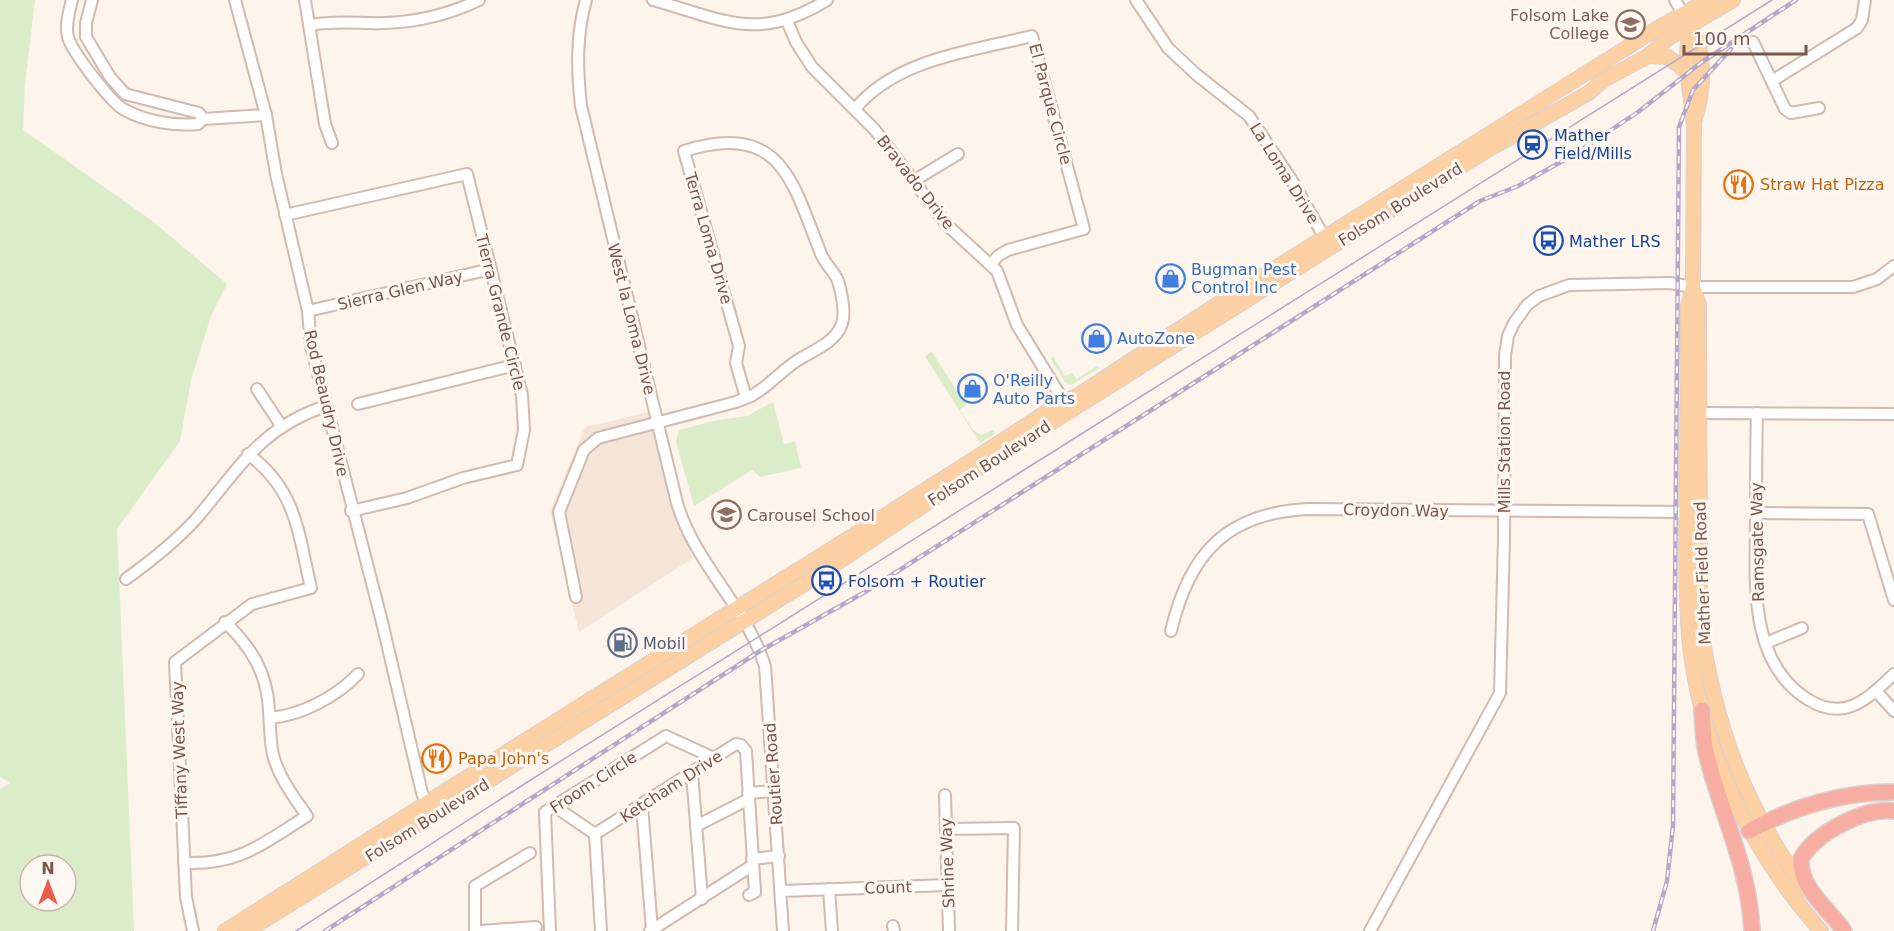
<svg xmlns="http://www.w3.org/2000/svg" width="1894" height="931" viewBox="0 0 1894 931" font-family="'DejaVu Sans',sans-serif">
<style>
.residential{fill:#f5e5d9}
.green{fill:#dbecc8;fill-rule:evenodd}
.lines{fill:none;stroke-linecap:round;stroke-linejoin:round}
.minor-casing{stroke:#d1baaf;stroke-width:14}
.major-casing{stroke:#dad0cd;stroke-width:16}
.highway-casing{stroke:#dad0cd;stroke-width:18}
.minor{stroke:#fff;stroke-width:10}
.major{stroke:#fcd0a3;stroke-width:14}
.highway{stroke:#f8ada2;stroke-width:15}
.tram{stroke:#b5a7c9;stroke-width:1.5}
.rail-casing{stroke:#b5a7c9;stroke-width:4.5}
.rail{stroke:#fff8f2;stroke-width:2;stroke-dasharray:7;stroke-linecap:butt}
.labels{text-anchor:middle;stroke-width:6;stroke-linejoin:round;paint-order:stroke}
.education-label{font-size:16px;fill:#785e54;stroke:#fff8f2;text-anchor:end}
.street-label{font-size:16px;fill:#7a574c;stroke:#fff8f2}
.transit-label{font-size:16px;fill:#164399;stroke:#fff8f2;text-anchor:start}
.food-label{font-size:16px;fill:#c56008;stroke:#fff8f2;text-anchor:start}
.shop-label{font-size:16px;fill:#366cbe;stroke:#fff8f2;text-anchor:start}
.service-label{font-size:16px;fill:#4e5e75;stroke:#fff8f2;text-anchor:start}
</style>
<rect width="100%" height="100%" fill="#fdf4eb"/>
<!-- residential -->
<polygon class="residential" points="649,412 675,519 693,558 579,632 550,511 585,427"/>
<!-- green -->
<g class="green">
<path d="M0,0h35l-10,84 -2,46 128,90 76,64 -16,32 -20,64 -11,61 -63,88 17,402h-134v-142l10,-6 -10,-6zM30,865h36v36h-36z"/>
<polygon points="932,352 966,405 960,410 973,430 981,435 993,430 995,434 980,443 925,356"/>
<polygon points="1053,357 1065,376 1072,373 1077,379 1097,366 1100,368 1071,385 1065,382 1050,358"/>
<polygon points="773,402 784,444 795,441 801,468 760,477 752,470 694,506 676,442 679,430 717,420 747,416"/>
</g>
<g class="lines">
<defs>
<g id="minor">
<path d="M72,0c-3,11 -7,26 -4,37 4,15 44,67 57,73 22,12 50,16 73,14l5,-5 63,-4"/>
<polyline points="92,0 86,23 86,37 110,77 125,94 199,113 203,119"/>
<polyline points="235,0 266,115 276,174 308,311 311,346 382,622 422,793 429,810"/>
<polyline points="305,0 325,124 332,143"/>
<path d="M586,0c-10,35 -9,70 -5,106l96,397c18,61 69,103 88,163l18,265"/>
<path d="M653,0c71,20 105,43 174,0"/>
<polyline points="1136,0 1168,48 1197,75 1249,116 1291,179 1327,242"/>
<polyline points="1675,0 1687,21"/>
<polyline points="787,21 796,42 812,67 875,130 947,225 997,271 1017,325 1068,408"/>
<path d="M311,25c26,-5 48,-1 74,-2 32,-1 65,-9 94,-23"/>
<polyline points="1753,42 1785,109 1791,113 1819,108"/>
<polyline points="1772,81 1857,28 1862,20 1865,0"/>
<path d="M855,109c42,-51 118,-58 177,-73l52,193 -76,21 -10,6 -7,8"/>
<polyline points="915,180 958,154"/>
<polyline points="285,215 467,174 522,395 524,430 517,465 463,478 407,498 351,511"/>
<polyline points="308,311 491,269"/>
<polyline points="257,389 282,427"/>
<polyline points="358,404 515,365"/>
<polyline points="1699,413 1894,414"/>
<path d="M1757,413c-1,35 -1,70 -1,105 0,62 -9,142 51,181 38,24 60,0 87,-25"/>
<polyline points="1756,513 1868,514 1894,600"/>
<path d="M126,579c25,-18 49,-37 70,-60 42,-49 63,-91 130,-113"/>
<path d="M576,597l-17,-85 25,-62 14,-12 138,-36 15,-6c17,-9 28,-23 44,-34 14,-10 39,-18 46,-36 5,-11 1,-33 -3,-45 -4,-10 -13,-17 -17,-27 -29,-73 -39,-133 -137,-103l55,195 -3,17 10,35"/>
<path d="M1171,631c18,-77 55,-118 137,-122l378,3"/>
<polyline points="1766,643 1802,628"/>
<polyline points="1877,692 1894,711"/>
<path d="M270,718c32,-3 66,-21 88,-44"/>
<polyline points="692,773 702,899"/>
<polyline points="748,793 775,791"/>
<polyline points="945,795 949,931"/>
<polyline points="554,806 595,834 736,744 741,745 746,751 755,892 749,895"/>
<polyline points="642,806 652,930"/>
<polyline points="696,826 749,799"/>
<polyline points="946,829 1014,828 1012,931"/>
<polyline points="595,834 601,931"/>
<polyline points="752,859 779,856"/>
<path d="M184,863c56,2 78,-19 123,-47 -13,-19 -28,-38 -34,-61 -3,-14 -3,-30 -4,-45 -2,-38 -18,-63 -44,-88"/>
<polyline points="829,889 832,931"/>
<polyline points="781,891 948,885"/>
<polyline points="893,926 894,931"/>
<path d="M193,931l-7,-34 -11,-235 77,-58 59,-16c-13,-55 -14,-98 -63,-134"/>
<polyline points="475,931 475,886 530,853"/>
<polyline points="480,931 536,927"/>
<polyline points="550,931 545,812 666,736 714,758"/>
<polyline points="650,931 753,865"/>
<polyline points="1370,931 1500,693 1504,538 1505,355 1508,336 1514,323 1527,305 1539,296 1569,285 1670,283 1693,287 1853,287 1877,279 1894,266"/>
</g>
<g id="major">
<path d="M1690,26l-4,36 8,62 -1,163 -5,19c-1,50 0,100 -1,150 -1,55 -2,109 1,164 6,115 57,225 133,311"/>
<path d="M1690,26c17,29 14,65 4,96"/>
<polyline points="1648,56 1668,57 1687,72"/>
<path d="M1693,287l6,18 1,315c14,103 44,188 107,271"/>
<path d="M225,931c144,-91 287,-183 432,-273 132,-83 264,-163 394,-249l29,-15 127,-83 451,-283 50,-28"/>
<polyline points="247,931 817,576 992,460 1315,257 1486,151 1590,92 1602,81 1648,56 1667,39 1733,0"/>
</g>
<g id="highway">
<path d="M1702,710c1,14 1,29 4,42 15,63 43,113 46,179"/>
<path d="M1749,831c44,-24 94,-39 145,-39"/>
<path d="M1844,931c-15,-22 -45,-43 -43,-72 14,-26 64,-52 93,-48"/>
</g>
</defs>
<!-- minor casing -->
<use href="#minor" class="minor-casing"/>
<!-- major casing -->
<use href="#major" class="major-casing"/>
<!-- highway casing -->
<use href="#highway" class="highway-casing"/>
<!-- minor -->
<use href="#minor" class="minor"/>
<!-- major -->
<use href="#major" class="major"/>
<!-- highway -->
<use href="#highway" class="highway"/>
<!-- tram -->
<polyline class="tram" points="296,931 529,781 1772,0"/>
<defs>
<g id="rail">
<polyline points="325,931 760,651 865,592 1480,201 1518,186 1575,154 1638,112 1702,62 1796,0"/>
<polyline points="1653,931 1667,881 1673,826 1679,127 1693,90 1731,49"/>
</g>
</defs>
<!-- rail casing -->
<use href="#rail" class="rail-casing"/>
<!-- rail -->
<use href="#rail" class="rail"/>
</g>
<!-- icons -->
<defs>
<symbol id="university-ring" viewBox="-11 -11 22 22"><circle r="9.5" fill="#fff8f2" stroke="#8d6e63" stroke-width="1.5"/><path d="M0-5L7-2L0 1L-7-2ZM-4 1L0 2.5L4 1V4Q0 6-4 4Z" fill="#8d6e63"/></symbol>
<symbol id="station-ring" viewBox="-11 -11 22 22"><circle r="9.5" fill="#fff8f2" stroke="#1a4fb4" stroke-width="1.5"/><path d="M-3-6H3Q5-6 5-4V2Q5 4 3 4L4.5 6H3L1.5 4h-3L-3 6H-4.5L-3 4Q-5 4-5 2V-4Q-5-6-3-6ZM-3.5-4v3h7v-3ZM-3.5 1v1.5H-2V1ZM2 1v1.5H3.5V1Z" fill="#1a4fb4"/></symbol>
<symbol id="restaurant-ring" viewBox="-11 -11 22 22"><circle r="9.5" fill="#fff8f2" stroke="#e8710a" stroke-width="1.5"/><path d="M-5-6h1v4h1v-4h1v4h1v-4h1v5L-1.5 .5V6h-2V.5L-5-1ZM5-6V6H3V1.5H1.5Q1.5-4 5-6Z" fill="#e8710a"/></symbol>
<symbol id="bus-ring" viewBox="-11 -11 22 22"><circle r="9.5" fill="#fff8f2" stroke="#1a4fb4" stroke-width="1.5"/><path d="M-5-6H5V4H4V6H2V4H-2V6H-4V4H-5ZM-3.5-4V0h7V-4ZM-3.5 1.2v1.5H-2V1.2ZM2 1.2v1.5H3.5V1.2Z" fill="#1a4fb4"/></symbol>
<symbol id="shop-ring" viewBox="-11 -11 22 22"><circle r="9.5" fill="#fff8f2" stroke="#3f7fe0" stroke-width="1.5"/><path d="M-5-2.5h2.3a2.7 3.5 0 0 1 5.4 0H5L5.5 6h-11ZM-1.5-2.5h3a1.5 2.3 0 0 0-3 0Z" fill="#3f7fe0"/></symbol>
<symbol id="school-ring" viewBox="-11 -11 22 22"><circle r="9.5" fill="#fff8f2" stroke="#8d6e63" stroke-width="1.5"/><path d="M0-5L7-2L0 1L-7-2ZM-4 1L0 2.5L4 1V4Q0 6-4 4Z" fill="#8d6e63"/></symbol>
<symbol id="fuel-ring" viewBox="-11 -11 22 22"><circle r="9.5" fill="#fff8f2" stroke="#5c6f8a" stroke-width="1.5"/><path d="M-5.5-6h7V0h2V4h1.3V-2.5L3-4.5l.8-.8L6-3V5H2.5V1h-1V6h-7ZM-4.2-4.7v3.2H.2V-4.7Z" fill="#5c6f8a"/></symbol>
</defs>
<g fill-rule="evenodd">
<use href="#university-ring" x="1614" y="8" width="33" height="33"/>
<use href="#station-ring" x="1516" y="128" width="33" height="33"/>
<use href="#restaurant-ring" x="1722" y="168" width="33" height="33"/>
<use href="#bus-ring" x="1532" y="224" width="33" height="33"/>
<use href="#shop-ring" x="1154" y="262" width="33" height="33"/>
<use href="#shop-ring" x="1080" y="322" width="33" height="33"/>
<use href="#shop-ring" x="956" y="372" width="33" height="33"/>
<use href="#school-ring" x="710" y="498" width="33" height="33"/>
<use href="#bus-ring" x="810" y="564" width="33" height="33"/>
<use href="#fuel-ring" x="606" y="626" width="33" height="33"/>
<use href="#restaurant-ring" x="420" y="742" width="33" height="33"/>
</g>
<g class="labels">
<!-- education labels -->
<g class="education-label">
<text x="1609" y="21">Folsom Lake<tspan x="1609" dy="18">College</tspan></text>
<text x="747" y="521" text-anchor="start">Carousel School</text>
</g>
<!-- street labels -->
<g class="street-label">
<text transform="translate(1051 104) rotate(75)" y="6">El Parque Circle</text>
<text transform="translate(1285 173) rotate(58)" y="6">La Loma Drive</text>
<text transform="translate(916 182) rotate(52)" y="6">Bravado Drive</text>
<text transform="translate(1400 204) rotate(-32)" y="6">Folsom Boulevard</text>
<text transform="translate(709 238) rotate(74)" y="6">Terra Loma Drive</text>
<text transform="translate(400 290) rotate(-13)" y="6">Sierra Glen Way</text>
<text transform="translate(501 312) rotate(76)" y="6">Tierra Grande Circle</text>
<text transform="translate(632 319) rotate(76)" y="6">West la Loma Drive</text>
<text transform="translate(327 403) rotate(77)" y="6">Rod Beaudry Drive</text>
<text transform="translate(1504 442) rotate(-90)" y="6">Mills Station Road</text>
<text transform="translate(989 463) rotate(-33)" y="6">Folsom Boulevard</text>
<text transform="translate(1396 510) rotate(1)" y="6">Croydon Way</text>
<text transform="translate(1757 542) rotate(-91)" y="6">Ramsgate Way</text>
<text transform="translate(1702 573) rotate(-92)" y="6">Mather Field Road</text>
<text transform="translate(179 750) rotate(-92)" y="6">Tiffany West Way</text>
<text transform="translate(773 774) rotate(-94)" y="6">Routier Road</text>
<text transform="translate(593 782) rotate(-33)" y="6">Froom Circle</text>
<text transform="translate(671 786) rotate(-33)" y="6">Ketcham Drive</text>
<text transform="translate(427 820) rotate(-32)" y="6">Folsom Boulevard</text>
<text transform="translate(947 863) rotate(-92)" y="6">Shrine Way</text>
<text transform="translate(888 887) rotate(-2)" y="6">Count</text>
</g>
<!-- transit labels -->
<g class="transit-label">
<text x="1554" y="141">Mather<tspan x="1554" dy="18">Field/Mills</tspan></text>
<text x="1569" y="247">Mather LRS</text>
<text x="848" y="587">Folsom + Routier</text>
</g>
<!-- food labels -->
<g class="food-label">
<text x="1760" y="190">Straw Hat Pizza</text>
<text x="458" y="764">Papa John's</text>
</g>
<!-- shop labels -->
<g class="shop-label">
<text x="1191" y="275">Bugman Pest<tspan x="1191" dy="18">Control Inc</tspan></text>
<text x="1117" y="344">AutoZone</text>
<text x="993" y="386">O'Reilly<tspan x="993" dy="18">Auto Parts</tspan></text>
</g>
<!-- service labels -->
<g class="service-label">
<text x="643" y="649">Mobil</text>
</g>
</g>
<!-- north arrow -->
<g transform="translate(48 883)"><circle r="28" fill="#fff8f2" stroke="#cab8b0" stroke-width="1.5"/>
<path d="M0-4.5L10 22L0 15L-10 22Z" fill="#e85e4f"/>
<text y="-9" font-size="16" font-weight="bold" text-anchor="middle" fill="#7a574c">N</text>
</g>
<!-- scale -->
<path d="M1684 45v9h122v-9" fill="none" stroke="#7a574c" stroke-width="3"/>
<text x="1693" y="45" font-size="18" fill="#7a574c" stroke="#fff8f2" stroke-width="4.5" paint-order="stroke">100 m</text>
</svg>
